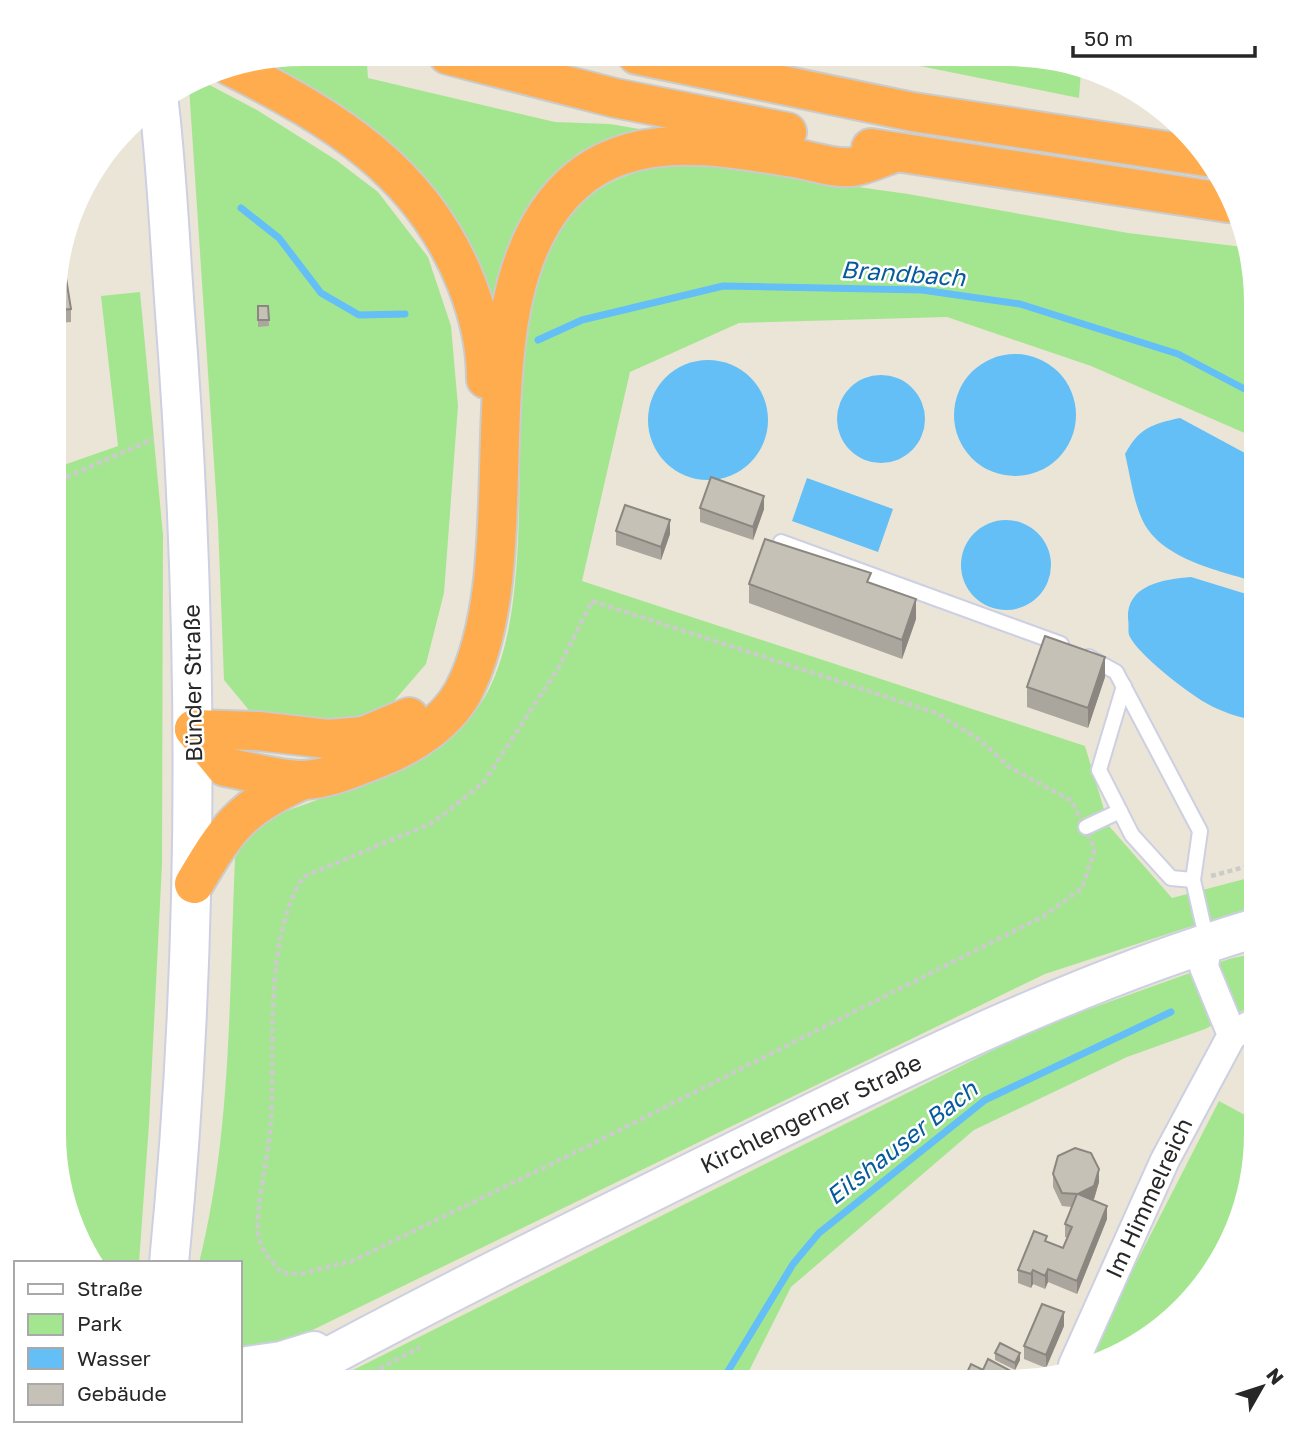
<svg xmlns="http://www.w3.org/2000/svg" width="1311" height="1436" viewBox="0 0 1311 1436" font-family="'Golos Text',sans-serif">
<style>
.green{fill:#a4e690}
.water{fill:#63bff5}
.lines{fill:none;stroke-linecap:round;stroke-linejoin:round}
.stream{stroke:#63bff5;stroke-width:7}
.lane-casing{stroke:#cdcfe2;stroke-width:18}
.street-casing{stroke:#cdcfe2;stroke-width:32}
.secondary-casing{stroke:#cdcfe2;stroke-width:42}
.highway-casing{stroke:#cbcbcb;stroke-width:42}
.path{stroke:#cbcbcb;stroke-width:4.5;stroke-dasharray:5 3.5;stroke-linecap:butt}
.lane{stroke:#fff;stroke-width:14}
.street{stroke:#fff;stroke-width:28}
.secondary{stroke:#fff;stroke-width:38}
.highway{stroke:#ffac4e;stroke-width:38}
.wall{fill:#aaa69d}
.shaded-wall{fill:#8b8780}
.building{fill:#c6c1b7;stroke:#8b8780;stroke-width:2}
.labels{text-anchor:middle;stroke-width:5;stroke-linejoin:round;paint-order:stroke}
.street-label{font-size:23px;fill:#272727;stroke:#fff}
.water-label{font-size:24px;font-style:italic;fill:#065a9d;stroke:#fff}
</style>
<rect width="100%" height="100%" fill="#ebe5d7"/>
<!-- green -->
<g class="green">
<polygon points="302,54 332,54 367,64 368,78 555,122 610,124 663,133 603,151 497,334 470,262 251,63"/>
<polygon points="870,56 1041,56 1081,71 1079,98"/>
<polygon points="200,80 257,110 336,160 378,192 428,257 451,326 458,406 444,593 426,664 394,701 347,724 253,715 224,680 218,523 189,87"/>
<path d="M679,162l229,32 220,39 115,14 13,39v152l-165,-72 -144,-49 -208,6 -109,49 -48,209 503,165 24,80 63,72 84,-22v34l-67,17 -144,47 -786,382 -19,-7v-86h-41c33,-131 30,-271 36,-405 8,-14 17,-27 30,-36 15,-10 33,-15 49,-21 65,-25 139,-44 174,-110 67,-129 -13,-399 99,-493 25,-21 60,-30 92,-36z"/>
<polygon points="140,292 163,535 162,864 149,1124 139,1263 93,1263 55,1150 58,467 118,446 101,296"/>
<polygon points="1256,953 1256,1004 1205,1029 1127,1057 974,1130 791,1287 744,1381 331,1381 1039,1027 1229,959"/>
<polygon points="1219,1101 1256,1121 1256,1150 1224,1257 1146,1340 1086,1361"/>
</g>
<!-- water -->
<g class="water">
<circle cx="1015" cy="415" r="61"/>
<circle cx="708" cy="420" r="60"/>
<circle cx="881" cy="419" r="44"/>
<path d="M1180,418l76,41v123c-38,-12 -98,-23 -115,-65 -8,-19 -11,-42 -16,-63 14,-26 27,-30 55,-36z"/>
<polygon points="807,478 893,509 878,552 792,521"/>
<circle cx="1006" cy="565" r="45"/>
<path d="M1191,577l65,20v124c-17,-4 -35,-9 -50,-18 -19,-11 -69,-49 -77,-68 -1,-4 0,-12 -1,-16 -2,-34 36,-40 63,-42z"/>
</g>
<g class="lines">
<!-- stream -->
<g class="stream">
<polyline points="241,208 279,238 321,293 359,315 405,314"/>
<polyline points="538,340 582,320 723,286 922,290 1020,304 1178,354 1256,395"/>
<polyline points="722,1381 793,1264 819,1233 985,1100 1171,1012"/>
</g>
<defs>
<g id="lane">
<polyline points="781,542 1061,644"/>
<polyline points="1089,657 1116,672 1200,831 1193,880 1207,941"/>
<polyline points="1124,686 1099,770 1132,835 1171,878 1193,880"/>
<polyline points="1086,827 1120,811"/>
</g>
<g id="street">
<polyline points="1232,1035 1256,1022"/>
<polyline points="1073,1365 1165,1160 1232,1035 1204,967 1207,943"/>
</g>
<g id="secondary">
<path d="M159,104c8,69 11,140 16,209 24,317 25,633 -6,950"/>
<polyline points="240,1367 282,1361 314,1351"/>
<path d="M284,1381c150,-82 303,-157 457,-233 167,-83 336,-167 515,-220"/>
</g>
<g id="highway">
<polyline points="448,55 615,98 787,132"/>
<polyline points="637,55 913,112 1207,157"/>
<path d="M230,66c104,53 193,105 237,219 12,31 19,61 19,94"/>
<polyline points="871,148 1228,203"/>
<path d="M194,729l31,38c24,4 53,13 78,13 27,-1 52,-13 76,-22 31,-12 67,-35 84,-66 74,-141 -12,-403 113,-511 60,-52 148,-34 219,-23 17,3 39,11 56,9 14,-1 30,-10 44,-14"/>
<polyline points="194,729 258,731 328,739 364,736 409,717"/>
<path d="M194,884c33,-56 47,-77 109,-104"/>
</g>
</defs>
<!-- lane casing -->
<use href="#lane" class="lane-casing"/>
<!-- street casing -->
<use href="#street" class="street-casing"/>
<!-- secondary casing -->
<use href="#secondary" class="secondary-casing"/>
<!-- highway casing -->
<use href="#highway" class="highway-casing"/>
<!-- path -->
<g class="path">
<polyline points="58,481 153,439"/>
<path d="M592,601l344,112 43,26 30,28 63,34 23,48 -13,39 -38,28 -472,238 -220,107 -52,13 -18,-1c-11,-12 -22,-23 -24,-40 -2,-26 9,-72 12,-100 7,-77 -9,-188 33,-256l131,-55 50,-40 75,-115z"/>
<polyline points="1211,876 1256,864"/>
<polyline points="357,1381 420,1347"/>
</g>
<!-- lane -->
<use href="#lane" class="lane"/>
<!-- street -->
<use href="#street" class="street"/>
<!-- secondary -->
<use href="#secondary" class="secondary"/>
<!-- highway -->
<use href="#highway" class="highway"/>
</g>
<!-- wall -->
<g class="wall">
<polygon points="59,273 71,309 71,322 59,323"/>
<polygon points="258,306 268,306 269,326 258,327"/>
<polygon points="700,508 764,509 753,540 700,522"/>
<polygon points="616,531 670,534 661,560 616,545"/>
<polygon points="749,584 871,584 916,619 902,659 749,603"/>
<polygon points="1105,677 1088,728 1027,707 1027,687"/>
<polygon points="1053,1174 1099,1182 1094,1199 1092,1200 1107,1219 1077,1294 1048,1282 1045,1289 1033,1284 1031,1288 1018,1283 1018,1270 1047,1242 1063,1248 1068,1238 1065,1237 1065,1224 1072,1207 1062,1206 1053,1187"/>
<polygon points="1064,1326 1046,1368 1024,1359 1024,1346"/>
<polygon points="995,1353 1020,1360 1015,1370 995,1360"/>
</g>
<!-- shaded-wall -->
<g class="shaded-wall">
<polygon points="764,496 764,509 753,540 753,527"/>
<polygon points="670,520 670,534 661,560 661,547"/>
<polygon points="916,599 916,619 902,659 902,640"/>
<polygon points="1105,657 1105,677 1088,728 1088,708"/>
<polygon points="1099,1169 1099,1182 1094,1199 1078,1207 1078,1194"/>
<polygon points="1107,1206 1107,1219 1077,1294 1077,1281"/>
<polygon points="1048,1269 1048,1282 1045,1289 1045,1276"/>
<polygon points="1033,1270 1033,1284 1031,1288 1031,1274"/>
<polygon points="1064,1312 1064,1326 1046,1368 1046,1355"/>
<polygon points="1020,1353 1020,1360 1015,1370 1015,1363"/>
</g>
<!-- building -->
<g class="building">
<polygon points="65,272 71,309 59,310 59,273"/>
<polygon points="258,306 268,306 269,320 258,320"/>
<polygon points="711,477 764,496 753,527 700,508"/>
<polygon points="625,505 670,520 661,547 616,531"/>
<polygon points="765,539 871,573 867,582 916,599 902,640 749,584"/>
<polygon points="1045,636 1105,657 1088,708 1027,687"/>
<polygon points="1075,1148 1091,1153 1099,1169 1094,1186 1078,1194 1107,1206 1077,1281 1048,1269 1045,1276 1033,1270 1031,1274 1018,1270 1034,1231 1047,1236 1045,1241 1063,1248 1072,1227 1065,1224 1077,1194 1062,1193 1053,1174 1058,1156"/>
<polygon points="1042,1304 1064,1312 1046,1355 1024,1346"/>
<polygon points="1000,1343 1020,1353 1015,1363 995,1353"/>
<polygon points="988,1359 1020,1376 1018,1381 963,1381 971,1364 983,1370"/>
</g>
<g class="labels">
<!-- street labels -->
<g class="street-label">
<text transform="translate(193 683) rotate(-91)" y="8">Bünder Straße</text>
<text transform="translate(811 1114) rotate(-26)" y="8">Kirchlengerner Straße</text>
<text transform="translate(1149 1198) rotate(-65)" y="8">Im Himmelreich</text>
</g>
<!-- water labels -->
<g class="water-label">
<text transform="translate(903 274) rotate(4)" y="8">Brandbach</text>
<text transform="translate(902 1143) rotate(-38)" y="8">Eilshauser Bach</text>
</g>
</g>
<!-- crop -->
<path d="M0 0H1311V1436H0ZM302 66H1008A236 236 0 0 1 1244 302V1134A236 236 0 0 1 1008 1370H302A236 236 0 0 1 66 1134V302A236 236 0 0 1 302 66Z" fill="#fff" fill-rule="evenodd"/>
<!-- legend -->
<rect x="14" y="1261" width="228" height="161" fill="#ffffff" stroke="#a9a9a9" stroke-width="2"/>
<rect x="28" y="1284" width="35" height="10" fill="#ffffff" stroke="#a9a9a9" stroke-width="2"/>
<text x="77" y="1296" font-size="21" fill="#272727">Straße</text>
<rect x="28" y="1314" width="35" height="21" fill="#a4e690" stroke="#a9a9a9" stroke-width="2"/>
<text x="77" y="1331" font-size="21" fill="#272727">Park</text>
<rect x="28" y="1348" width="35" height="21" fill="#63bff5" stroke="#a9a9a9" stroke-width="2"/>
<text x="77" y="1366" font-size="21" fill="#272727">Wasser</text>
<rect x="28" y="1384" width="35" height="21" fill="#c6c1b7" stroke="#a9a9a9" stroke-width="2"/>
<text x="77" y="1401" font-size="21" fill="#272727">Gebäude</text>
<!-- north arrow -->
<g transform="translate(1262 1387) rotate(51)" stroke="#ffffff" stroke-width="5" paint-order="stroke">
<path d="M0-5L12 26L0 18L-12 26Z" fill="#272727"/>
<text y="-10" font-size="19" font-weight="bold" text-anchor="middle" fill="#272727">N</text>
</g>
<!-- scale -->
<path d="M1073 46v10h182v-10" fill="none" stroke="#272727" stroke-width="3.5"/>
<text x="1084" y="46" font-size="21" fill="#272727" stroke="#ffffff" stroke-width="5" paint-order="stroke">50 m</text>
</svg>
